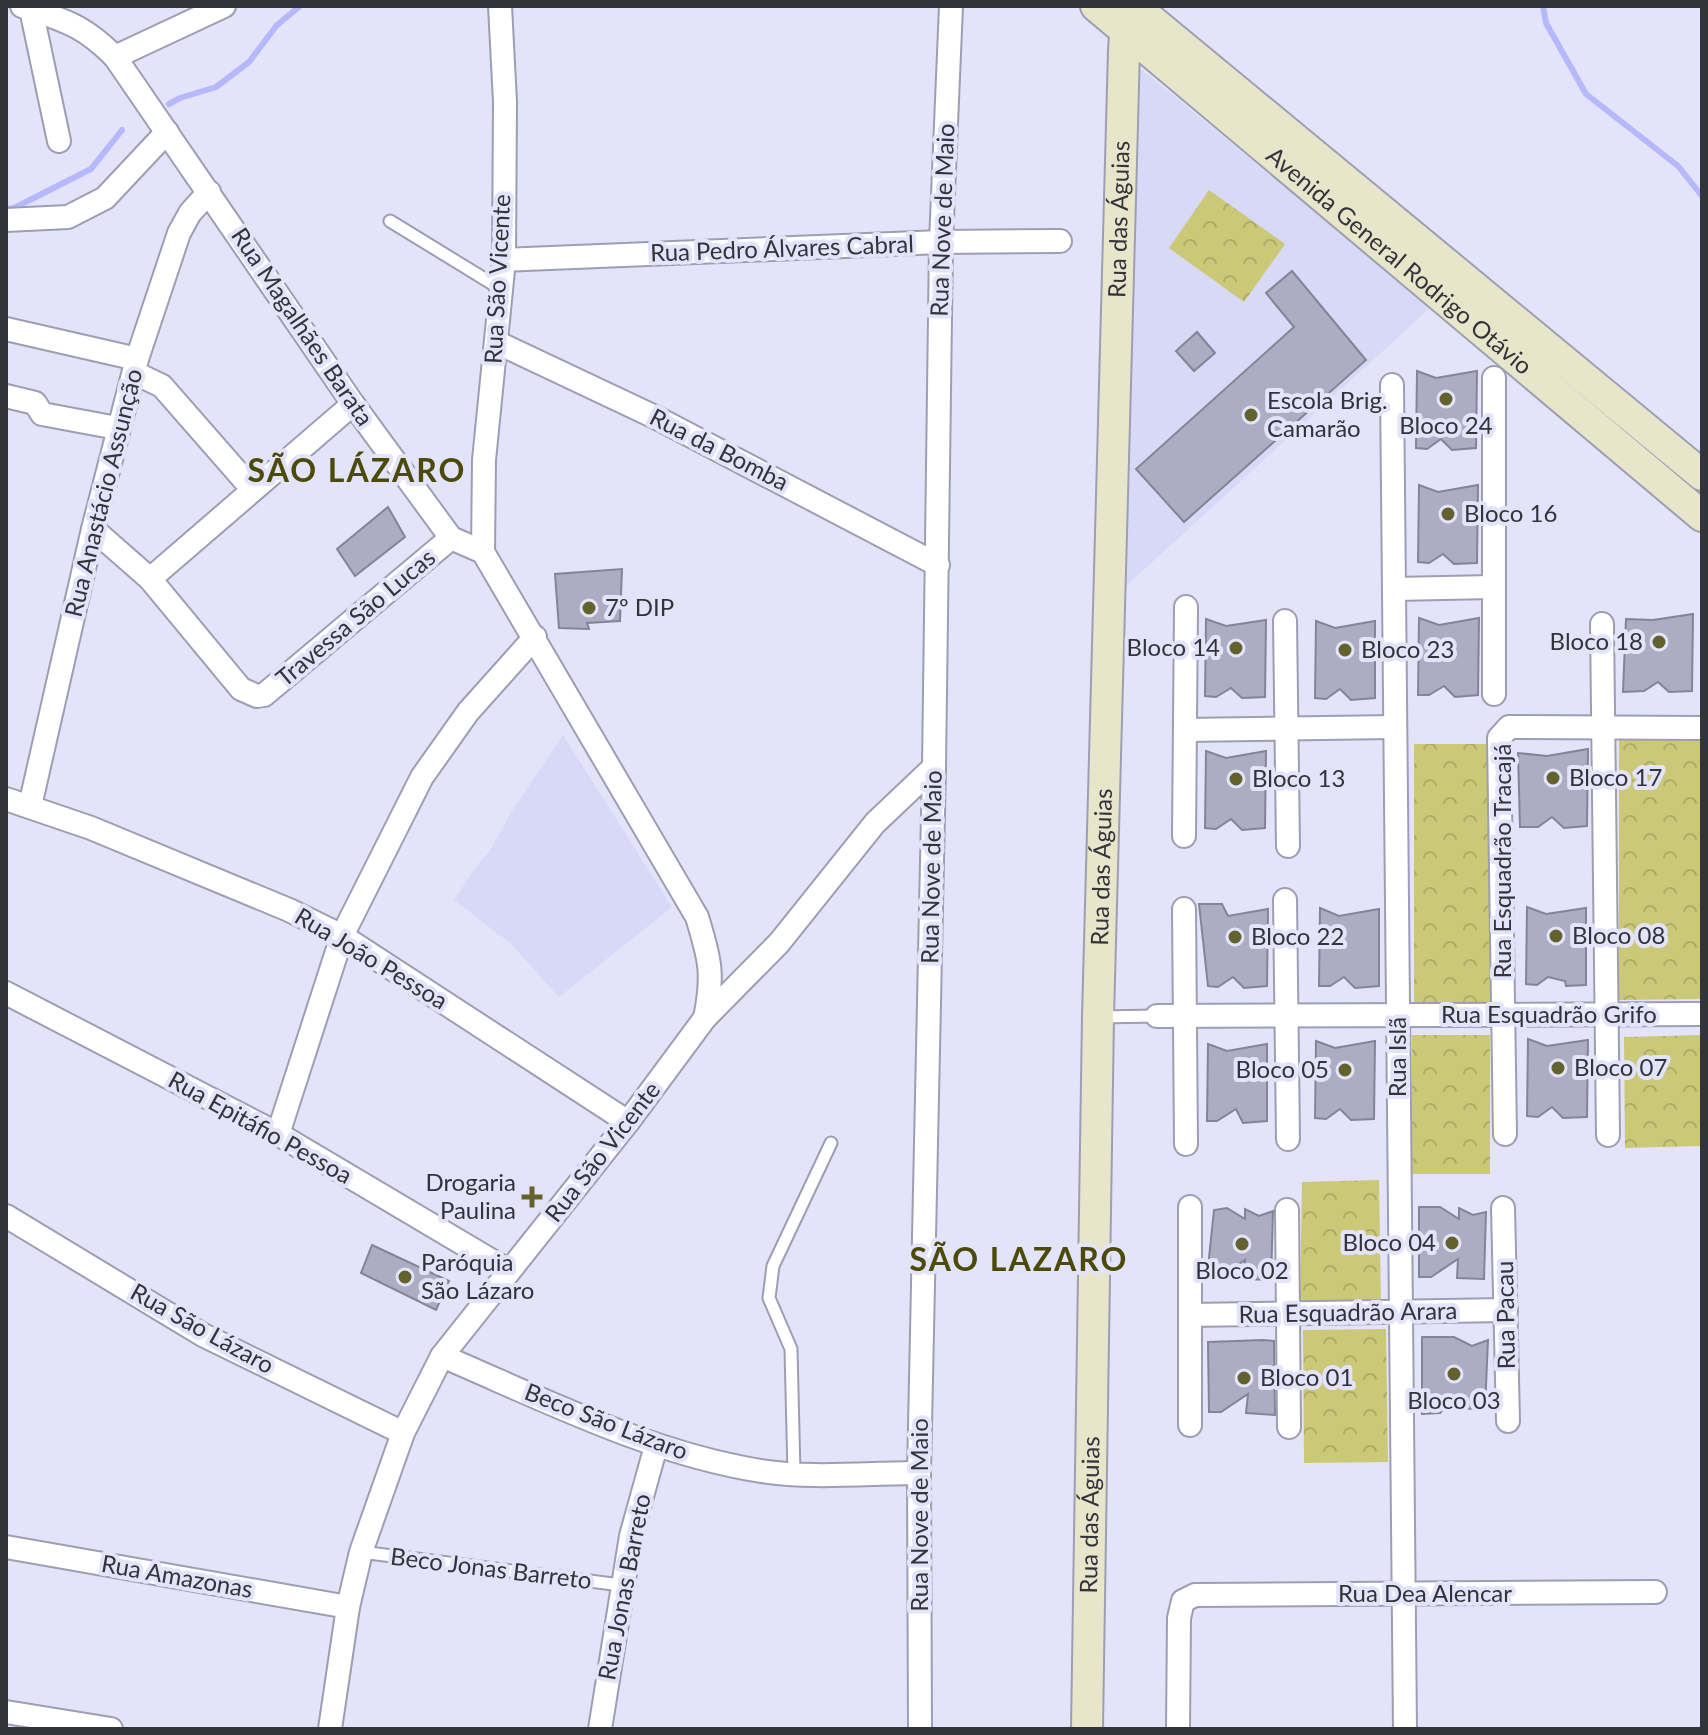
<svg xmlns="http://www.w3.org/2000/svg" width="1708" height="1735" viewBox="0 0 1708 1735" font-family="Lato,sans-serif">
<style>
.built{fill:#d7d9f6}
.park{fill:url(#park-crowns)}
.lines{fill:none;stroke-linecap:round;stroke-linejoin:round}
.stream{stroke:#b7b8fb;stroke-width:6}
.building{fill:#acadc2;stroke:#838497;stroke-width:2}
.lane-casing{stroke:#9d9eb2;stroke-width:15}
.street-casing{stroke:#9d9eb2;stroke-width:26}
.secondary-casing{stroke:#9d9eb2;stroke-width:34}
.lane{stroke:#fff;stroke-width:11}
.street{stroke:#fff;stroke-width:22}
.secondary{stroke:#e8e6ca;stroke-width:30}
.poi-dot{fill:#63612e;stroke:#e3e4fa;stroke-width:3}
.labels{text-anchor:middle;stroke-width:8;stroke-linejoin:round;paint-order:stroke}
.street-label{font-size:24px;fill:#33333c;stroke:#e3e4fa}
.poi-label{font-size:24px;fill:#33333c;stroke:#e3e4fa;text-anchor:start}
.district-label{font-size:32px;font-weight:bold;letter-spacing:2px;fill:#4c4a09;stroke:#e3e4fa}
</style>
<defs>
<pattern id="park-crowns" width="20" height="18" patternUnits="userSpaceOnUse" patternTransform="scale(2)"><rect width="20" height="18" fill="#cbc877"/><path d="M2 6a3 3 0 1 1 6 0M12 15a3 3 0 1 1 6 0" fill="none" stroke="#afac68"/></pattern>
</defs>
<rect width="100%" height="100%" fill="#e3e4fa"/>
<!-- built -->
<g class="built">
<polygon points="1141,69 1431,307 1124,588"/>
<polygon points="563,735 672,907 559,997 510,943 454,900 481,860 490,851 510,814"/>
</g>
<!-- park -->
<g class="park">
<polygon points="1209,190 1285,244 1244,302 1169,248"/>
<polygon points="1619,739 1702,739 1702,999 1619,1000"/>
<rect x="1414" y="744" width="77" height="263"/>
<rect x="1412" y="1035" width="78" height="139"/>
<polygon points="1700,1035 1702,1146 1625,1148 1624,1037"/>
<polygon points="1379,1180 1381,1303 1300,1301 1302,1182"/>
<polygon points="1386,1329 1388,1462 1304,1463 1303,1330"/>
</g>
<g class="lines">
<!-- stream -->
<g class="stream">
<polyline points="1543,6 1546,23 1586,94 1678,166 1702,196"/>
<polyline points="169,104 180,98 216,87 249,62 277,25 300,6"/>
<polyline points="6,209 14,208 91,169 122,130"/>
</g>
</g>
<!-- building -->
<g class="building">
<polygon points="1292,271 1366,360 1184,522 1136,469 1294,327 1266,293"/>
<polygon points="1197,332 1215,353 1194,371 1176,351"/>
<polygon points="1417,371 1436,378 1477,371 1476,448 1452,450 1441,439 1427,449 1416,448"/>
<polygon points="1419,485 1438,492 1478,485 1477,563 1454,564 1443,554 1429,563 1418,562"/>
<polygon points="388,507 405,537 355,576 337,549"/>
<polygon points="622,569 620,621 587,623 589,629 559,628 555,574"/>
<polygon points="1693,614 1692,691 1669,692 1658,682 1644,691 1623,692 1626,619 1653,620"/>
<polygon points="1419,618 1439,625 1479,618 1478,695 1455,697 1444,686 1429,695 1418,695"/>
<polygon points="1206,619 1226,626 1266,620 1265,697 1242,698 1231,688 1216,697 1205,696"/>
<polygon points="1316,621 1335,628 1375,621 1375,698 1351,700 1340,689 1326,699 1315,698"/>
<polygon points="1588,749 1587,826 1564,828 1552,817 1538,827 1520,827 1518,753 1547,756"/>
<polygon points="1206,751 1226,758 1266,751 1265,828 1242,830 1231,819 1216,829 1205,828"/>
<polygon points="1199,904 1222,904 1228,916 1268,909 1267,986 1244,988 1233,977 1218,987 1208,986"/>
<polygon points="1527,907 1546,914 1586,908 1586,985 1566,986 1565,981 1548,977 1537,985 1526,984"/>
<polygon points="1320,908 1339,916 1379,909 1379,986 1355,988 1344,977 1330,986 1319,986"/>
<polygon points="1528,1039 1547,1046 1588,1040 1587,1117 1563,1118 1552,1107 1538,1117 1527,1116"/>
<polygon points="1316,1041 1335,1048 1375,1041 1374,1119 1351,1120 1340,1109 1326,1119 1315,1118"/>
<polygon points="1208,1044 1227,1051 1267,1044 1267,1121 1243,1123 1236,1109 1217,1121 1207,1121"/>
<polygon points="1419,1207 1440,1207 1459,1219 1459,1208 1473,1215 1486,1212 1484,1279 1457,1278 1458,1259 1431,1277 1419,1277"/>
<polygon points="1227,1208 1245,1219 1245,1209 1259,1216 1273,1211 1271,1280 1243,1279 1245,1260 1218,1278 1207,1277 1214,1210"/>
<polygon points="372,1245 449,1281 436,1310 361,1273"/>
<polygon points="1422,1337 1454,1337 1472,1346 1488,1340 1485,1409 1445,1408 1440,1413 1422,1414"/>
<polygon points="1263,1340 1274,1341 1275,1415 1246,1413 1248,1394 1221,1412 1209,1412 1208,1342"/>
</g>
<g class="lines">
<defs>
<g id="lane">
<polyline points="390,221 501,289"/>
<polyline points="1099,1017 1157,1016"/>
<polyline points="794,1474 791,1349 769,1298 773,1266 831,1143"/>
<polyline points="361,1552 621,1585"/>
</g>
<g id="street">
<path d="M22,6c43,15 60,18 93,51l238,347 98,134 32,14 214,365c13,42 17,58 8,101"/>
<polyline points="31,9 59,141"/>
<polyline points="115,57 224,6"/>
<polyline points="6,220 68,217 105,198 167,132"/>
<polyline points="504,260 941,242 1060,241"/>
<polyline points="6,329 137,359"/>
<polyline points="496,342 657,418 938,565"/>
<polyline points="135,373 162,386 253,490"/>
<polyline points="1392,385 1405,1729"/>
<polyline points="6,396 35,403 42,414 117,428"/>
<polyline points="93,529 150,579 241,689 257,696 264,695 451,538"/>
<polyline points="483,552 484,460 504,260 505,102 500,6"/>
<polyline points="150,579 353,404"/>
<polyline points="1394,589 1493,587"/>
<polyline points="1285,621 1288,846"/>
<polyline points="1602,624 1608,1135"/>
<polyline points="1494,694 1494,378"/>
<polyline points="1185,730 1395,727"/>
<polyline points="6,799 91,828 289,910 342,936 628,1122"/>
<polyline points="30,806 93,529 137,359 179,233 190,213 209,192"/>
<polyline points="1184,836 1186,607"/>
<polyline points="1285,900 1288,1139"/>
<polyline points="1184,909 1186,1144"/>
<polyline points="6,993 278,1134 509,1271"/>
<polyline points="1157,1016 1702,1014"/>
<polyline points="278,1134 342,936 422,777 468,712 535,637"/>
<polyline points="1505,1134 1499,738 1509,727 1702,728"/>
<polyline points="1503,1208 1508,1421"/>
<polyline points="1287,1210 1289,1427"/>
<polyline points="6,1216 203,1335 403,1433"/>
<polyline points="1190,1315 1506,1310"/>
<path d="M442,1356c103,44 207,97 319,115 50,8 108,2 158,2"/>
<polyline points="1190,1425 1190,1207"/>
<polyline points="6,1547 348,1607"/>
<polyline points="6,1712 111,1729"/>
<polyline points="330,1729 348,1607 361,1552 403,1433 442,1356 628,1122 705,1018 779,943 875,823 934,767"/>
<polyline points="600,1729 631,1536 656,1446"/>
<polyline points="920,1729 919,1473 934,767 941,242 951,6"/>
<polyline points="1178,1729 1179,1618 1183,1601 1195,1595 1655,1592"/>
</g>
<g id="secondary">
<path id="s1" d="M1096,6l606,510"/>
<polyline points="1134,6 1702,475"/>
<path id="s2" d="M1087,1729l11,-712 26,-967 3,-44"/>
</g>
</defs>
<!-- lane casing -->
<use href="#lane" class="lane-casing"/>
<!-- street casing -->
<use href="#street" class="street-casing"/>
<!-- secondary casing -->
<use href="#secondary" class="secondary-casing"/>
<!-- lane -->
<use href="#lane" class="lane"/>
<!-- street -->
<use href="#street" class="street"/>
<!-- secondary -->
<use href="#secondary" class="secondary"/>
</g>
<!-- markers -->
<g class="poi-dot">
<circle cx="1446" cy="399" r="8"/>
<circle cx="1251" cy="415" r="8"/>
<circle cx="1448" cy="514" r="8"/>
<circle cx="589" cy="608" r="8"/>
<circle cx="1659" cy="642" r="8"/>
<circle cx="1236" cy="648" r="8"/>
<circle cx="1345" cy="650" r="8"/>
<circle cx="1553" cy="778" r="8"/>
<circle cx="1236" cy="779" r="8"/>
<circle cx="1556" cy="936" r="8"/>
<circle cx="1235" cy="937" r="8"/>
<circle cx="1558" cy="1068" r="8"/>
<circle cx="1345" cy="1070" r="8"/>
<path d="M528 1185h8v8h8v8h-8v8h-8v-8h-8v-8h8z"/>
<circle cx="1452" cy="1243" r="8"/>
<circle cx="1242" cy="1244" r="8"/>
<circle cx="405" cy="1277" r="8"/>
<circle cx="1454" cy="1374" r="8"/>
<circle cx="1244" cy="1378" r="8"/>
</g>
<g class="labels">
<!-- street labels -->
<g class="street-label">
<text transform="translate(943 220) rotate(-88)" y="8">Rua Nove de Maio</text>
<text dy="8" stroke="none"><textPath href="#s2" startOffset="1510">Rua das Águias</textPath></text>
<text transform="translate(782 249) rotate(-2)" y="8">Rua Pedro Álvares Cabral</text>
<text dy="8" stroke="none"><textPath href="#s1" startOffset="396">Avenida General Rodrigo Otávio</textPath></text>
<text transform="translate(498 279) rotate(-87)" y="8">Rua São Vicente</text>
<text transform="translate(302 327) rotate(56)" y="8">Rua Magalhães Barata</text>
<text transform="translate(719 450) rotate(27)" y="8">Rua da Bomba</text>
<text transform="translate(104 493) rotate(-76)" y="8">Rua Anastácio Assunção</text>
<text transform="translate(356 618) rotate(-40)" y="8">Travessa São Lucas</text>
<text transform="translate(1503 861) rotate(-90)" y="8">Rua Esquadrão Tracajá</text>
<text transform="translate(932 867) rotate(-89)" y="8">Rua Nove de Maio</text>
<text dy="8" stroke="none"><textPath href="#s2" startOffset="862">Rua das Águias</textPath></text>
<text transform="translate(371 959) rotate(31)" y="8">Rua João Pessoa</text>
<text x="1549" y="1023">Rua Esquadrão Grifo</text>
<text transform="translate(1398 1057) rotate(-90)" y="8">Rua Islã</text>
<text transform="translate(260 1128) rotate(29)" y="8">Rua Epitáfio Pessoa</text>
<text transform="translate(603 1152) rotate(-52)" y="8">Rua São Vicente</text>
<text transform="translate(1348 1313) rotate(-1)" y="8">Rua Esquadrão Arara</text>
<text transform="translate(1506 1315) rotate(-91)" y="8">Rua Pacau</text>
<text transform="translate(202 1329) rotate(29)" y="8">Rua São Lázaro</text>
<text transform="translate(606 1422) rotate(21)" y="8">Beco São Lázaro</text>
<text transform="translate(920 1515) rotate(-90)" y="8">Rua Nove de Maio</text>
<text dy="8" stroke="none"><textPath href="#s2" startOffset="214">Rua das Águias</textPath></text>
<text transform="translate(491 1569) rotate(7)" y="8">Beco Jonas Barreto</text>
<text transform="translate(177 1577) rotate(10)" y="8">Rua Amazonas</text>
<text transform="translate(625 1587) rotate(-79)" y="8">Rua Jonas Barreto</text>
<text x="1425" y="1602">Rua Dea Alencar</text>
</g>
<!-- poi labels -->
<g class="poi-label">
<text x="1267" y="409">Escola Brig.<tspan x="1267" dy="28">Camarão</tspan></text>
<text x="1446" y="434" text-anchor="middle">Bloco 24</text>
<text x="1464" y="522">Bloco 16</text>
<text x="605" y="616">7º DIP</text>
<text x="1643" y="650" text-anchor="end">Bloco 18</text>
<text x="1220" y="656" text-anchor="end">Bloco 14</text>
<text x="1361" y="658">Bloco 23</text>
<text x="1569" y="786">Bloco 17</text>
<text x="1252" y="787">Bloco 13</text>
<text x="1572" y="944">Bloco 08</text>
<text x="1251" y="945">Bloco 22</text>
<text x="1574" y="1076">Bloco 07</text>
<text x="1329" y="1078" text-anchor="end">Bloco 05</text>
<text x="516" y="1191" text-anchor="end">Drogaria<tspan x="516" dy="28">Paulina</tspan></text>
<text x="1436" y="1251" text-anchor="end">Bloco 04</text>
<text x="421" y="1271">Paróquia<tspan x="421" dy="28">São Lázaro</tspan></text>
<text x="1242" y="1279" text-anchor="middle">Bloco 02</text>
<text x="1260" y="1386">Bloco 01</text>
<text x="1454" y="1409" text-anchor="middle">Bloco 03</text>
</g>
<!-- district labels -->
<g class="district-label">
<text x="357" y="482">SÃO LÁZARO</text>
<text x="1019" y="1271">SÃO LAZARO</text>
</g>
</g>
<!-- border -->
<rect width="1708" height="1735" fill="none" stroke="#33333c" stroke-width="16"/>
</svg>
